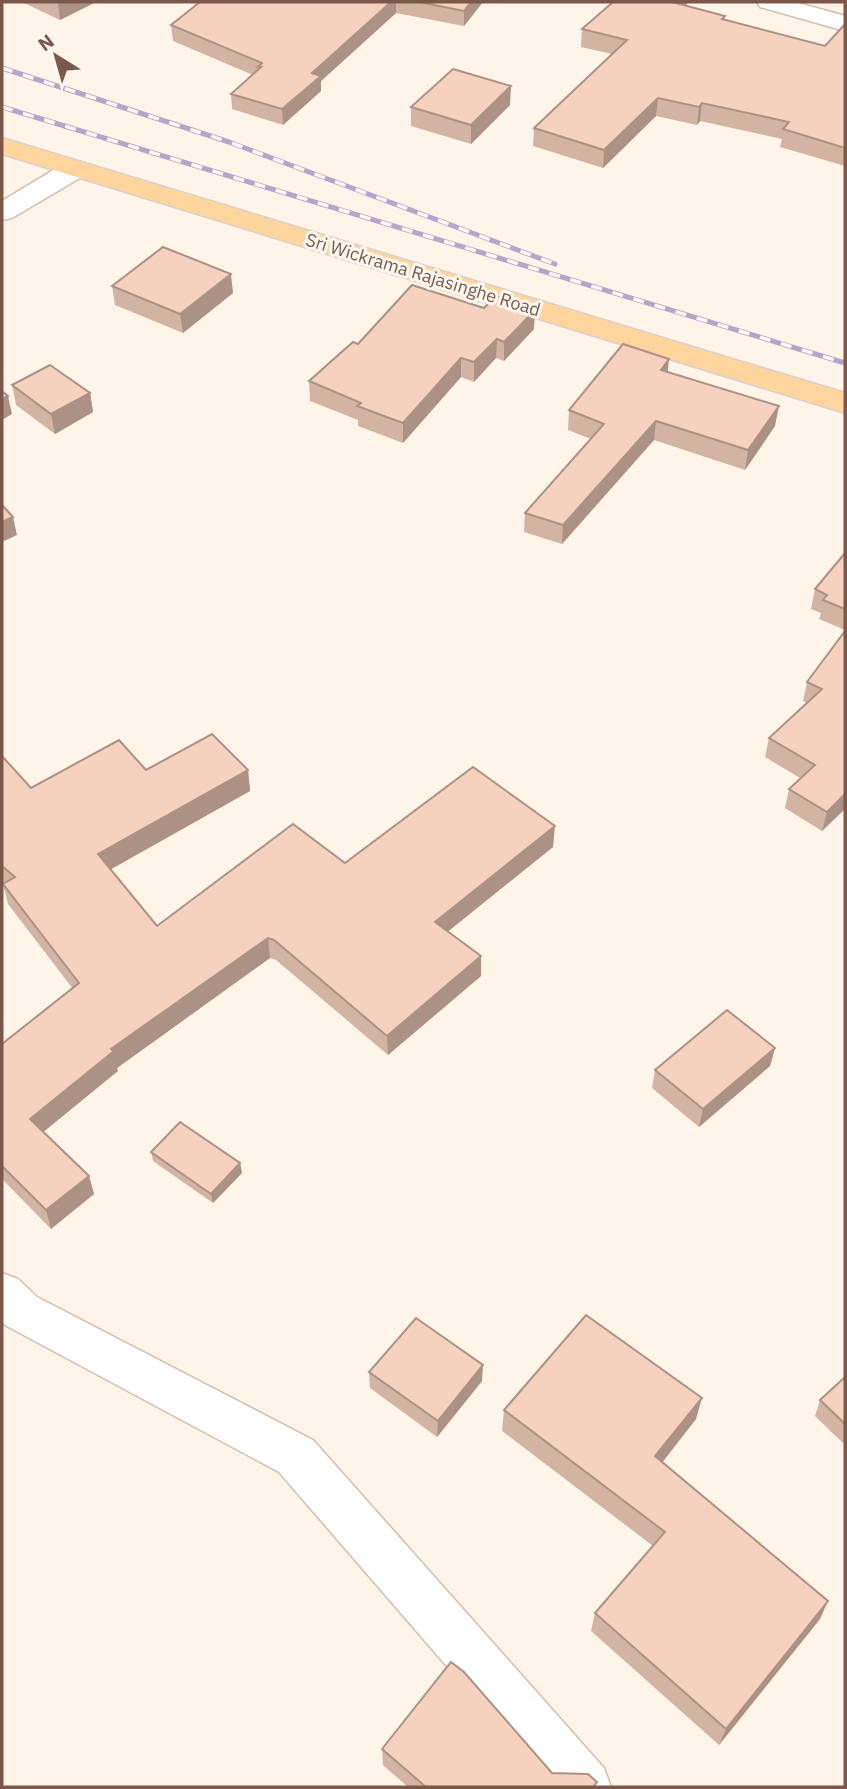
<svg xmlns="http://www.w3.org/2000/svg" width="847" height="1789" viewBox="0 0 847 1789" font-family="'IBM Plex Sans',sans-serif">
<style>
.lines{fill:none;stroke-linecap:round;stroke-linejoin:round}
.minor-casing{stroke:#d4bdaf;stroke-width:3}
.major-casing{stroke:#dad0cc;stroke-width:3}
.minor{fill:#fff;fill-rule:evenodd}
.major{fill:#ffd59e;fill-rule:evenodd}
.rail-casing{stroke:#b6a4ca;stroke-width:5}
.rail{stroke:#fff8f0;stroke-width:3.5;stroke-dasharray:11;stroke-linecap:butt}
.wall{fill:#d3b4a3}
.shaded-wall{fill:#ac9285}
.building{fill:#f5d1be;stroke:#ac9285;stroke-width:2}
.labels{text-anchor:middle;stroke-width:6;stroke-linejoin:round;paint-order:stroke}
.far-street-label{font-size:18px;fill:#7b5849;stroke:#fff8f0}
</style>
<rect width="100%" height="100%" fill="#fef4e8"/>
<g class="lines">
<defs>
<g id="minor">
<polygon points="757,2 795,2 845,16 845,31 760,7"/>
<polygon points="75,161 85,163 89,169 85,175 12,218 2,220 2,201 65,163"/>
<polygon points="2,1273 18,1279 37,1297 313,1440 604,1768 611,1787 551,1787 279,1472 5,1325 2,1322"/>
</g>
<polygon id="major" points="2,138 845,393 845,413 2,154"/>
</defs>
<!-- minor casing -->
<use href="#minor" class="minor-casing"/>
<!-- major casing -->
<use href="#major" class="major-casing"/>
<!-- minor -->
<use href="#minor" class="minor"/>
<!-- major -->
<use href="#major" class="major"/>
<defs>
<g id="rail">
<polyline points="2,68 229,142 555,264"/>
<polyline points="2,107 845,363"/>
</g>
</defs>
<!-- rail casing -->
<use href="#rail" class="rail-casing"/>
<!-- rail -->
<use href="#rail" class="rail"/>
</g>
<!-- wall -->
<g class="wall">
<polygon points="22,2 96,2 60,20"/>
<polygon points="200,2 483,2 464,26 396,13 321,81 321,91 283,125 232,109 231,94 253,75 173,41 171,25"/>
<polygon points="613,2 689,2 685,6 725,16 724,20 825,46 845,24 845,166 780,147 782,139 700,121 697,125 656,116 603,168 533,146 534,128 612,54 581,47 582,29"/>
<polygon points="510,105 471,144 411,126 411,107"/>
<polygon points="112,286 233,293 183,333 115,305"/>
<polygon points="534,329 504,361 496,358 474,382 461,377 403,443 358,426 358,420 310,401 309,381 358,344"/>
<polygon points="668,372 775,426 745,470 654,440 562,544 524,532 525,513 591,439 568,430 569,410"/>
<polygon points="12,385 90,393 93,412 55,434 16,405"/>
<polygon points="845,553 845,630 819,619 821,613 811,609 815,589"/>
<polygon points="845,631 845,809 822,831 785,808 789,789 800,778 765,757 769,738 807,703 803,701 807,682"/>
<polygon points="2,756 31,788 146,770 248,770 250,791 110,870 157,926 345,863 553,847 448,931 481,956 481,976 388,1055 276,960 270,958 117,1068 118,1071 43,1131 89,1176 94,1194 51,1229 2,1179 2,1044 73,989 8,904 3,884 4,883 2,881"/>
<polygon points="775,1048 770,1066 699,1127 652,1088 655,1070"/>
<polygon points="151,1152 240,1163 242,1173 213,1203 153,1161"/>
<polygon points="369,1372 482,1381 437,1437 370,1388"/>
<polygon points="845,1377 845,1445 815,1416 820,1400"/>
<polygon points="504,1410 696,1419 662,1462 820,1619 719,1745 591,1631 595,1613 653,1546 502,1431"/>
<polygon points="382,1749 552,1773 596,1787 408,1787 383,1765"/>
</g>
<!-- shaded-wall -->
<g class="shaded-wall">
<polygon points="60,2 96,2 60,20 58,3"/>
<polygon points="391,2 396,2 396,13 321,81 321,91 283,125 282,109 312,73"/>
<polygon points="471,2 483,2 464,26 464,11"/>
<polygon points="672,2 689,2 670,19"/>
<polygon points="511,86 510,105 471,144 471,125"/>
<polygon points="658,98 656,116 603,168 604,150"/>
<polygon points="702,103 700,121 697,125 699,107"/>
<polygon points="231,274 233,293 183,333 180,314"/>
<polygon points="535,310 534,329 504,361 504,342"/>
<polygon points="497,339 496,358 474,382 474,362"/>
<polygon points="461,358 461,377 403,443 403,423"/>
<polygon points="669,359 667,378 661,370"/>
<polygon points="90,393 93,412 55,434 51,414"/>
<polygon points="8,396 12,414 2,420 2,399"/>
<polygon points="779,406 775,426 745,470 748,450"/>
<polygon points="656,421 654,440 562,544 563,525"/>
<polygon points="13,517 17,535 2,542 2,522"/>
<polygon points="248,770 250,791 102,874 98,854"/>
<polygon points="845,794 845,809 822,831 827,812"/>
<polygon points="555,826 553,847 435,942 435,922"/>
<polygon points="268,938 270,958 117,1068 118,1071 36,1138 30,1119 111,1049"/>
<polygon points="481,956 481,976 388,1055 387,1036"/>
<polygon points="775,1048 770,1066 699,1127 703,1109"/>
<polygon points="240,1163 242,1173 213,1203 211,1194"/>
<polygon points="89,1176 94,1194 51,1229 46,1210"/>
<polygon points="483,1365 482,1381 437,1437 438,1421"/>
<polygon points="702,1398 696,1419 651,1477 655,1456"/>
<polygon points="828,1601 820,1619 719,1745 726,1729"/>
</g>
<!-- building -->
<g class="building">
<polygon points="200,2 391,2 312,73 321,76 282,109 231,94 261,67 258,67 262,63 171,25"/>
<polygon points="419,2 471,2 464,11"/>
<polygon points="613,2 672,2 725,16 722,19 825,46 845,24 845,148 783,129 789,122 702,103 699,107 658,98 604,150 534,128 627,40 582,29"/>
<polygon points="453,69 511,86 471,125 411,107"/>
<polygon points="163,247 231,274 180,314 112,286"/>
<polygon points="412,285 484,308 496,296 535,310 504,342 497,339 474,362 461,358 403,423 357,406 361,403 309,381 353,342 358,344"/>
<polygon points="623,344 669,359 661,370 779,406 748,450 656,421 563,525 525,513 604,424 569,410"/>
<polygon points="50,365 90,393 51,414 12,385"/>
<polygon points="2,391 8,396 2,399"/>
<polygon points="2,505 13,517 2,522"/>
<polygon points="845,553 845,609 823,600 827,595 815,589"/>
<polygon points="845,631 845,794 827,812 789,789 815,765 769,738 822,689 807,682"/>
<polygon points="212,734 248,770 98,854 157,926 293,824 345,863 473,767 555,826 435,922 481,956 387,1036 274,940 268,938 111,1049 114,1051 30,1119 89,1176 46,1210 2,1166 2,1044 79,983 3,884 15,877 2,866 2,756 31,788 119,740 146,770"/>
<polygon points="727,1010 775,1048 703,1109 655,1070"/>
<polygon points="180,1122 240,1163 211,1194 151,1152"/>
<polygon points="586,1315 702,1398 655,1456 828,1601 726,1729 595,1613 665,1532 504,1410"/>
<polygon points="416,1318 483,1365 438,1421 369,1372"/>
<polygon points="845,1377 845,1424 820,1400"/>
<polygon points="451,1662 464,1672 552,1773 588,1774 597,1782 593,1787 426,1787 382,1749"/>
</g>
<g class="labels">
<!-- far-street labels -->
<g class="far-street-label">
<text transform="translate(423 275) rotate(17)" y="6">Sri Wickrama Rajasinghe Road</text>
</g>
</g>
<!-- border -->
<rect width="847" height="1789" fill="none" stroke="#7b5849" stroke-width="7"/>
<!-- north arrow -->
<g transform="translate(56 56) rotate(323)" stroke="#fff8f0" stroke-width="5" paint-order="stroke">
<path d="M0-5L12 26L0 18L-12 26Z" fill="#7b5849"/>
<text y="-10" font-size="19" font-weight="bold" text-anchor="middle" fill="#7b5849">N</text>
</g>
</svg>
